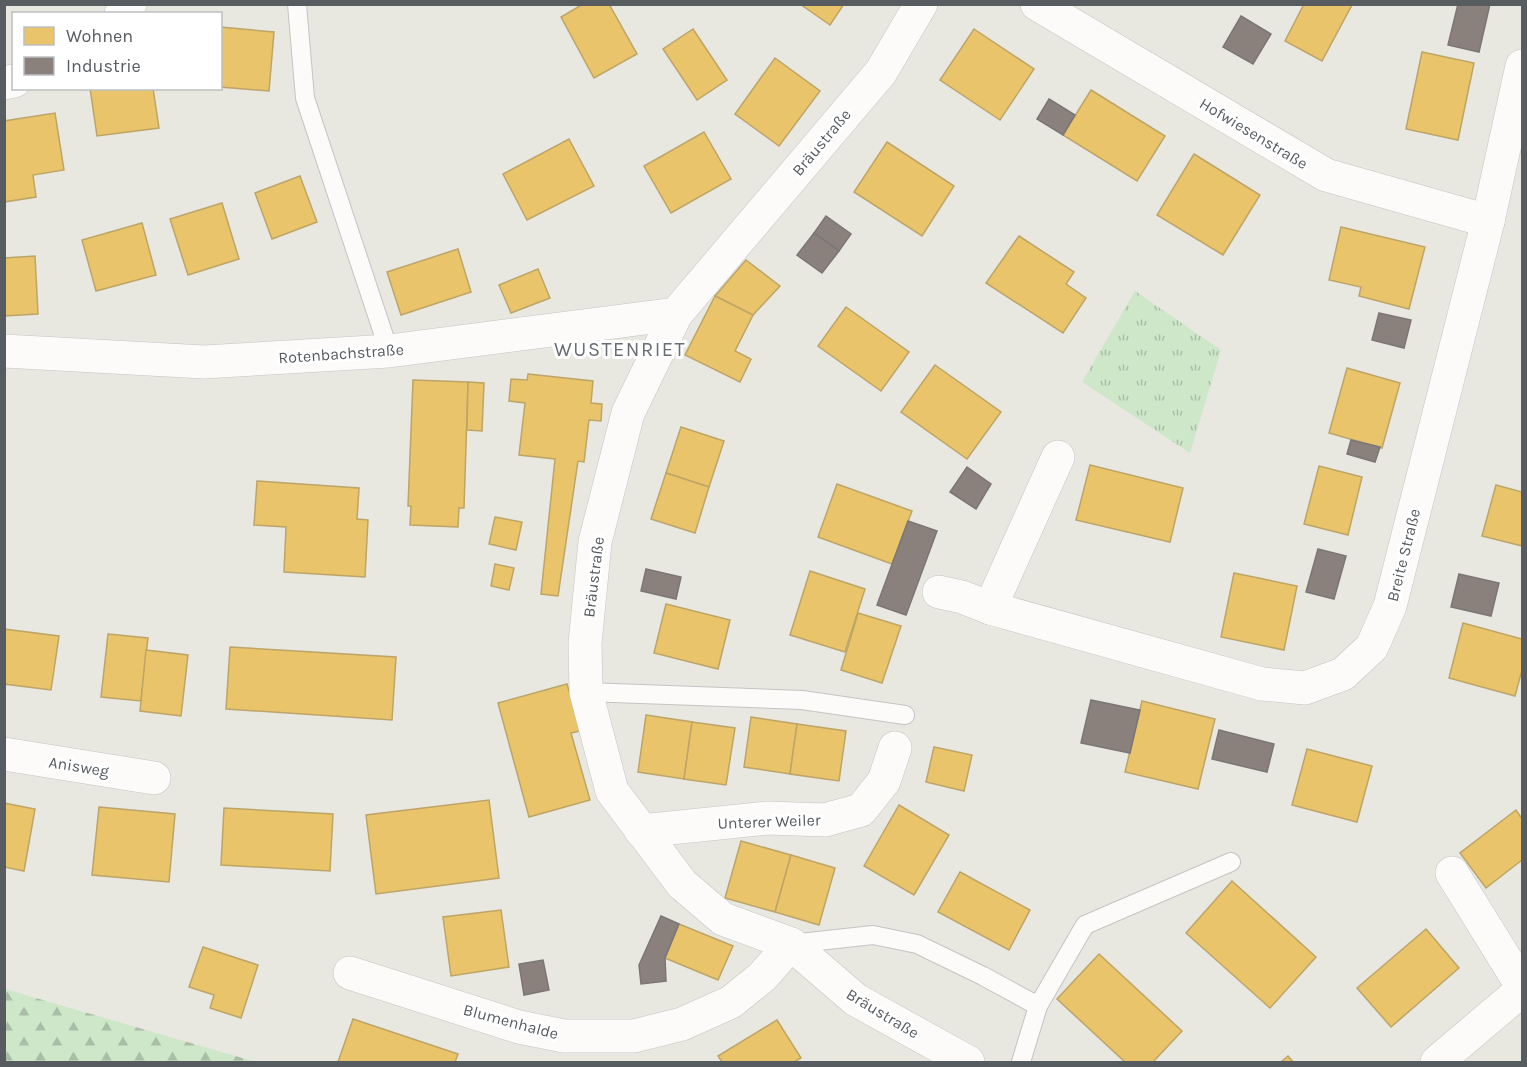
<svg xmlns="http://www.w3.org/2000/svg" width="1527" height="1067" viewBox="0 0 1527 1067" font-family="Karla,sans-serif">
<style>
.forest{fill:url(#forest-firs)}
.park{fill:url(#park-tufts)}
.homes{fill:#e9c46a;stroke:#bda567;stroke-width:1.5}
.industry{fill:#8a817c;stroke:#7b7674;stroke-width:1.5}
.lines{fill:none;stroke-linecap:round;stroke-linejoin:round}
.service-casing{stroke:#c4c5c3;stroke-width:20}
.minor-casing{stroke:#c4c5c3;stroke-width:34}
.service{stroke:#fcfbfa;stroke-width:18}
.minor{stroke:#fcfbfa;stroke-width:33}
.labels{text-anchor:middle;stroke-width:6;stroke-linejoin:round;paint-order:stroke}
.street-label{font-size:16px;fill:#575c61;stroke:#fff}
.quarter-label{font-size:20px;letter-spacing:1.5px;fill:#686e73;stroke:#fff}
</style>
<defs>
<pattern id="forest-firs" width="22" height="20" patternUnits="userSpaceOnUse" patternTransform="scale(1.5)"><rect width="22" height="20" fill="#cee7c9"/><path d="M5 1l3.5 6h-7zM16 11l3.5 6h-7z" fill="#aabea7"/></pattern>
<pattern id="park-tufts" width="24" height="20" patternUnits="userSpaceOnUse" patternTransform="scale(1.5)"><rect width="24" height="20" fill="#cee7c9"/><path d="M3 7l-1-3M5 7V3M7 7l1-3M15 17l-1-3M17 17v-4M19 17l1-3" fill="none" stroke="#aabea7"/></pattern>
</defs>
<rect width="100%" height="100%" fill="#e8e7e0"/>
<!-- forest -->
<polygon class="forest" points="4,989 5,989 256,1062 5,1062"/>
<!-- park -->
<polygon class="park" points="1135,291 1221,350 1190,453 1082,382"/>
<!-- homes -->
<g class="homes">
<polygon points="583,4 609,4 637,54 594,78 561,17"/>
<polygon points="800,4 844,4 830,25"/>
<polygon points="1304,4 1352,5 1322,61 1285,41"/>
<polygon points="220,27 274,32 269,91 220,87"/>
<polygon points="693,29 727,80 697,100 663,49"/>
<polygon points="974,29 1034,69 1000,120 940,80"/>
<polygon points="1422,52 1474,63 1458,140 1406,129"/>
<polygon points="775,58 820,91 779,146 735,114"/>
<polygon points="90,88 153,88 159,128 97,136"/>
<polygon points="1091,90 1165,136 1137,181 1063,135"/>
<polygon points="55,113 64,170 33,175 36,197 4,202 4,121"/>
<polygon points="704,132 731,179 671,213 644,166"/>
<polygon points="569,139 594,186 527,220 503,174"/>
<polygon points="887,142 954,186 922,236 854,192"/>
<polygon points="1194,154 1260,195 1223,255 1157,215"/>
<polygon points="300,176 317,222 272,239 255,193"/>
<polygon points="222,203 239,259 188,275 170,219"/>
<polygon points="142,223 156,275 96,291 82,240"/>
<polygon points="1341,227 1425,247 1409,309 1359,296 1361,287 1329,280"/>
<polygon points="1019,236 1074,272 1066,284 1086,298 1063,333 986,283"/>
<polygon points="458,249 471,292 401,315 387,272"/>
<polygon points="35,256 38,314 4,316 4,258"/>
<polygon points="746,260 780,286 753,315 715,296"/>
<polygon points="538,269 550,298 511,313 499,285"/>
<polygon points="715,296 753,315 735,351 751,359 740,382 685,355"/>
<polygon points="846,307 909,352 881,391 818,346"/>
<polygon points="935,365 1001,412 967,459 901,412"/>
<polygon points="1347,368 1400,383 1382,448 1329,433"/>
<polygon points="528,374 593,381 591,403 602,404 601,421 589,420 584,462 578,461 558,596 541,594 555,459 519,455 525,403 509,401 511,379 527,380"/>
<polygon points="413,380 468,382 464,508 459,508 458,527 410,525 411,506 408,506"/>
<polygon points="468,382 484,383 482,431 467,430"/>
<polygon points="681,427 724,441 709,487 666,473"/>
<polygon points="1090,465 1183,488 1170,542 1076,520"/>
<polygon points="1319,466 1362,477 1348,535 1304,524"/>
<polygon points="666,473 709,487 695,533 651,519"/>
<polygon points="257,481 359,488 357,519 368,520 365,577 284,572 286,527 254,525"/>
<polygon points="837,484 912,511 892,564 818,537"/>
<polygon points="1496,485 1522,492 1522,546 1482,536"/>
<polygon points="495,517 522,522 516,550 489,544"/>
<polygon points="495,564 514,568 509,590 491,586"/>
<polygon points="810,571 865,589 845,652 790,635"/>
<polygon points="1234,573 1297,586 1284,650 1221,637"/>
<polygon points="666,604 730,620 718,669 654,653"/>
<polygon points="858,613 901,626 882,683 841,670"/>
<polygon points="1463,623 1522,639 1522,670 1515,696 1449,678"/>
<polygon points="4,629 59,636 51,690 4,684"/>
<polygon points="108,634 148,638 141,701 101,697"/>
<polygon points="230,647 396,657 392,720 226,709"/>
<polygon points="146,650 188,655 181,716 140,711"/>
<polygon points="567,684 580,731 571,733 590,800 529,817 498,703"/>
<polygon points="1142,701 1215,719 1198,789 1125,772"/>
<polygon points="646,715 692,722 684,779 638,772"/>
<polygon points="751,717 797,724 790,774 744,767"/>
<polygon points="692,722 735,728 726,785 684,779"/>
<polygon points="797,724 846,731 839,781 790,774"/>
<polygon points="934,747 972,755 964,791 926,782"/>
<polygon points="1307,749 1372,766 1357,822 1292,805"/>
<polygon points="489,800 499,878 376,894 366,815"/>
<polygon points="4,803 35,809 24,871 4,867"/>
<polygon points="899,805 949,835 914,895 864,866"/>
<polygon points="99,807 175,814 169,882 92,875"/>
<polygon points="224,808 333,814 330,871 221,865"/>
<polygon points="1516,810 1522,819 1522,860 1486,888 1460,853"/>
<polygon points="741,841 791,855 775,912 725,898"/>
<polygon points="791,855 835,868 819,925 775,912"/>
<polygon points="960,872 1030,910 1009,950 938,912"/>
<polygon points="1232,881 1316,957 1270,1008 1186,933"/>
<polygon points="501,910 509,967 451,976 443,917"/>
<polygon points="679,924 733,946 718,980 665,958"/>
<polygon points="1426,929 1459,968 1391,1027 1357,988"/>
<polygon points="203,947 258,965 241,1018 210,1008 214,995 189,987"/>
<polygon points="1099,954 1182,1031 1153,1062 1125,1062 1057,999"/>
<polygon points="353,1019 458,1054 455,1062 338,1062"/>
<polygon points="777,1020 801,1058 794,1062 722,1062 718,1056"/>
<polygon points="1288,1056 1293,1062 1281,1062"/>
</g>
<!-- industry -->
<g class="industry">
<polygon points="1458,4 1490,4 1479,52 1448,45"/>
<polygon points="1241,16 1271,34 1253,64 1223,47"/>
<polygon points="1049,99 1075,115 1063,135 1037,119"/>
<polygon points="826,216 851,234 839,251 814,233"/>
<polygon points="814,233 839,251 822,273 797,255"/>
<polygon points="1379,313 1411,320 1404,348 1372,340"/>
<polygon points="1351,440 1380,447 1375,462 1347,454"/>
<polygon points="967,467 991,484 976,509 950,492"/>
<polygon points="908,521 937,531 906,615 877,605"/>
<polygon points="1318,549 1346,556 1334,599 1306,592"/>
<polygon points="646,569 681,577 676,599 641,591"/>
<polygon points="1459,574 1499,583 1491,616 1451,607"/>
<polygon points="1091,700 1140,710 1130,753 1081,743"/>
<polygon points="1219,730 1274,744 1267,772 1212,759"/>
<polygon points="661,916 679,924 665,958 666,981 641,984 639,965"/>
<polygon points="543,960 549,990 524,995 519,964"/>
</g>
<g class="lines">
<defs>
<g id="service">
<polyline points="297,4 305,98 389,351"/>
<polyline points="586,692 802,700 905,715"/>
<polyline points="791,944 873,935 917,944 983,976 1038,1006 1021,1062"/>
<polyline points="1038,1006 1085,925 1231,862"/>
</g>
<g id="minor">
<polyline points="921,4 881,72 676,314 628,413 595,542 585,643 586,692 612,791 682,884 723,919 791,944 856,1000 968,1062"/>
<polyline points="1037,4 1326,175 1488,221"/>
<polyline points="121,14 130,4"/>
<polyline points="4,83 14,81"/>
<polyline points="4,351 204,362 389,351 676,314"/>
<polyline points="939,592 962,597 990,608 1262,684 1305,688 1343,674 1372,647 1390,606 1488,221 1522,66"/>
<polyline points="990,608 1058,457"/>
<polyline points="4,754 154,778"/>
<polyline points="641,831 768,818 825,820 861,810 884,781 895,748"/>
<polyline points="1452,873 1522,986"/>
<polyline points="350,973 519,1027 564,1036 634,1036 682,1024 731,1002 762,977 791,944"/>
<polyline points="1437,1062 1522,990"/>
</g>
</defs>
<!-- service casing -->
<use href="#service" class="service-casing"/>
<!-- minor casing -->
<use href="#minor" class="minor-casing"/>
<!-- service -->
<use href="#service" class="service"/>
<!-- minor -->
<use href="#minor" class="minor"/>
</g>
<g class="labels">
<!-- street labels -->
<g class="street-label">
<text transform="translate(1254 133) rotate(31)" y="6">Hofwiesenstraße</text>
<text transform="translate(821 142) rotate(-50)" y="6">Bräustraße</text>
<text transform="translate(341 353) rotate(-4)" y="6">Rotenbachstraße</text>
<text transform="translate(1403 555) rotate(-76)" y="6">Breite Straße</text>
<text transform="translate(593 577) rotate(-83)" y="6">Bräustraße</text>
<text transform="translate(79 766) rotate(9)" y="6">Anisweg</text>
<text transform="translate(769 821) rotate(-2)" y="6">Unterer Weiler</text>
<text transform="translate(883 1013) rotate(31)" y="6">Bräustraße</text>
<text transform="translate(511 1021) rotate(15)" y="6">Blumenhalde</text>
</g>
<!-- quarter labels -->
<g class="quarter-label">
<text x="620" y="356">WUSTENRIET</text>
</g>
</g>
<!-- border -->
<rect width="1527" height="1067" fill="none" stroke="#575c61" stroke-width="12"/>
<!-- legend -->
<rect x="12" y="12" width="210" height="78" fill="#ffffff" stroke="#bcbec0" stroke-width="1.5"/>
<rect x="24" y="27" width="30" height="18" fill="#e9c46a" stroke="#bcbec0" stroke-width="1.5"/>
<text x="66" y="42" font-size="18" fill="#575c61">Wohnen</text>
<rect x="24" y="57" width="30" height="18" fill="#8a817c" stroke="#bcbec0" stroke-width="1.5"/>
<text x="66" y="72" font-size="18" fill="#575c61">Industrie</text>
</svg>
